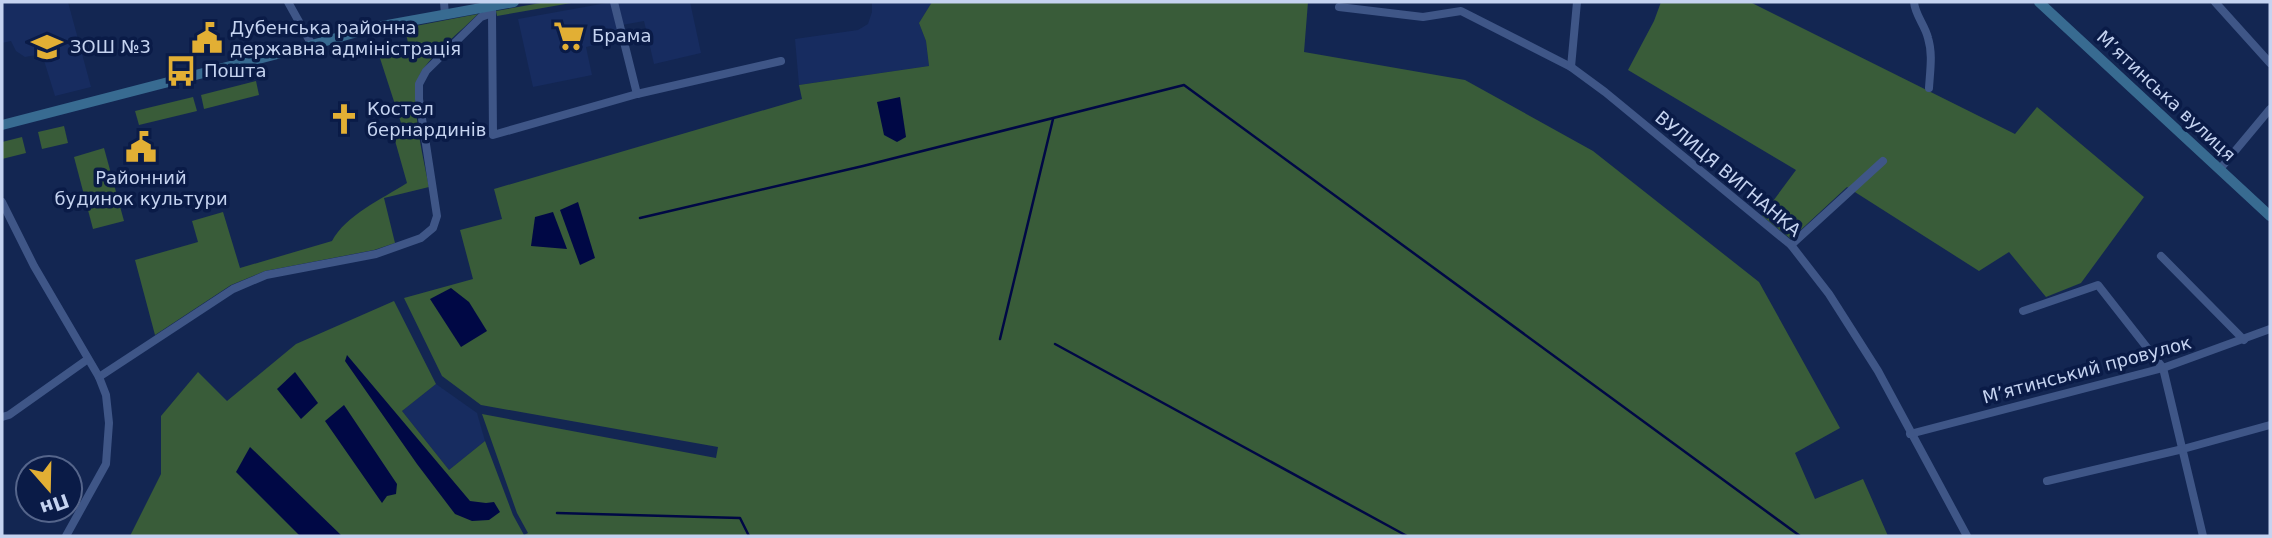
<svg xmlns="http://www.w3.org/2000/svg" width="2272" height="538" viewBox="0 0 2272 538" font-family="'DejaVu Sans',sans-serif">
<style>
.built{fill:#172c60}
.green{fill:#395c39}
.water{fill:#000845}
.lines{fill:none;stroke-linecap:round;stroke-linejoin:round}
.stream{stroke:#000845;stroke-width:2.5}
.street{stroke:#3f5687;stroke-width:8}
.secondary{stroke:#386b91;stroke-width:10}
.labels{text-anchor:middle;stroke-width:7;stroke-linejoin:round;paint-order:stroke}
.poi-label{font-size:18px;fill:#c5d3f0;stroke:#0a1b47;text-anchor:start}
.street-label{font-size:18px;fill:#c5d3f0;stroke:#0a1b47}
</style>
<rect width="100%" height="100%" fill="#132652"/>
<!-- built -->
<g class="built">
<polygon points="2,2 68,2 91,87 55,96 42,54 25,57 16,51 11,41 2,43"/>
<polygon points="612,2 621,39 586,47 592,75 533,87 518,19"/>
<polygon points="617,2 690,2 701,53 654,64 644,21 622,25"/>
<polygon points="872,2 932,2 919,23 926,41 929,66 799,85 795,39 858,30 868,24 872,12"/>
<polygon points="436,384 477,413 485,441 449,470 402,411"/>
</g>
<!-- green -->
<g class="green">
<polygon points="546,2 577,2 497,16 496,11"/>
<polygon points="932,2 1308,2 1304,52 1465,80 1593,151 1759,282 1840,428 1795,453 1815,499 1863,479 1888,536 130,536 161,474 161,416 198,372 227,401 296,344 394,301 436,384 402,411 449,470 485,441 513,515 524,535 528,533 517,513 482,414 716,458 718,447 481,405 442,376 404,298 473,279 460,230 502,219 494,189 802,99 799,85 929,66 926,41 919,23"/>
<polygon points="1661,2 1750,2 2015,134 2037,107 2144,197 2081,283 2046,297 2009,252 1979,271 1847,187 1791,239 1762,216 1796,170 1628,70 1654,21"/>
<path d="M478,14c-18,18 -40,35 -55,55 -17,22 1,90 6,118l-45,11 11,45 -21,7 -109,21 -34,14 -76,50 -20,-75 63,-18 -6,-21 31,-9 17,56 92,-27c14,-26 50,-42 75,-58l-15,-53 10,-4 -25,-77 31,-6 -3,-15z"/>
<polygon points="256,81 259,95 204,109 201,95"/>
<polygon points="193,97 197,111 139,125 135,111"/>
<polygon points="64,126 68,143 42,149 38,132"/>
<polygon points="22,137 26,153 2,159 2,142"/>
<polygon points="104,148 124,221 93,229 74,157"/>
</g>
<!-- water -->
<g class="water">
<polygon points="900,97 906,137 897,142 884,135 877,102"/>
<polygon points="578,202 595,258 580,265 560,210"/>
<polygon points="553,212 567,249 531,246 535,217"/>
<polygon points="451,288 469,302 487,331 461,347 430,299"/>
<polygon points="347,355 470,501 486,503 494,502 500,512 489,520 472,521 455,514 417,464 345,361"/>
<polygon points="295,372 318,403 301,419 277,389"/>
<polygon points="344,405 397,484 396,494 387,496 382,503 325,421"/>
<polygon points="250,447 342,536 300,536 236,472"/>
</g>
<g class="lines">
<!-- stream -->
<g class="stream">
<polyline points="640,218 863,166 1184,85 1800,536"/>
<polyline points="1000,339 1053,119"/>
<polyline points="1055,344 1407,536"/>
<polyline points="557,513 740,518 749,536"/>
</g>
<!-- street -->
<g class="street">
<polyline points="288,2 312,45"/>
<polyline points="444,2 445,15"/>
<polyline points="614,2 637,94"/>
<path d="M1914,2c1,13 11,23 14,36 5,16 2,33 1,50"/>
<polyline points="2215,2 2270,63"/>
<polyline points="1339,7 1423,17 1461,11 1571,67 1605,92 1791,245 1829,294 1878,371 1967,536"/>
<polyline points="492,13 493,135 637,94 781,61"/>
<polyline points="1571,67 1577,2"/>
<polyline points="2220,169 2270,109"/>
<polyline points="2,202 34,266 99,377 106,395 109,423 106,464 66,536"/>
<polyline points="1791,245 1883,161"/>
<polyline points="2161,256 2244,340"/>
<polyline points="2023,311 2098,285 2163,368 2203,536"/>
<polyline points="99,377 233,289 266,275 376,254 421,238 433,228 437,216 419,99 419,84 426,71 481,17 492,13 492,6"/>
<polyline points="2,417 9,415 88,359"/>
<polyline points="1910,434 2163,368 2270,329"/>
<polyline points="2047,481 2183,449 2270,425"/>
</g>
<!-- secondary -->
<g class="secondary">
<polyline points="2039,2 2270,216"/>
<polyline points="2,125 312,45 371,28 514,2"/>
</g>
</g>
<!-- icons -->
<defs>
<symbol id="supermarket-bare" viewBox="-9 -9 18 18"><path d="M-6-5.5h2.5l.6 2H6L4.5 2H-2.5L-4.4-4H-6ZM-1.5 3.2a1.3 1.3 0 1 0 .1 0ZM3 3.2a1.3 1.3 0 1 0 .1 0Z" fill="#e2af34" stroke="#0a1b47" stroke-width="2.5" paint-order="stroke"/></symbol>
<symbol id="civic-bare" viewBox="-9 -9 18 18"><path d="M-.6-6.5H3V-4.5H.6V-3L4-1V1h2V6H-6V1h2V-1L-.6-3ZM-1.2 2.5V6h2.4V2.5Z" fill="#e2af34" stroke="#0a1b47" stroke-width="2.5" paint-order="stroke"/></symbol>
<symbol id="school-bare" viewBox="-9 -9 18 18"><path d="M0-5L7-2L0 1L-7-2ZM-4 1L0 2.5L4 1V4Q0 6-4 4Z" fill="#e2af34" stroke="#0a1b47" stroke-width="2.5" paint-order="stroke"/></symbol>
<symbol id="bus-bare" viewBox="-9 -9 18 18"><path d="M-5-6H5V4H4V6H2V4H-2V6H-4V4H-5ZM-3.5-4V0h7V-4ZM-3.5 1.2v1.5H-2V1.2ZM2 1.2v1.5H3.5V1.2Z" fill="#e2af34" stroke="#0a1b47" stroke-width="2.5" paint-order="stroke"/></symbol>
<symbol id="church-bare" viewBox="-9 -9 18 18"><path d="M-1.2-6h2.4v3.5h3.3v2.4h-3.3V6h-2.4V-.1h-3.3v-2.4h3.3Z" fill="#e2af34" stroke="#0a1b47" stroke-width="2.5" paint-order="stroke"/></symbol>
</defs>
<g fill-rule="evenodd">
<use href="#supermarket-bare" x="547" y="14" width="44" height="44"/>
<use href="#civic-bare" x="185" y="16" width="44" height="44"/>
<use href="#school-bare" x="25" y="25" width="44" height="44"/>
<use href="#bus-bare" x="159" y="49" width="44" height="44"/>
<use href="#church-bare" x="322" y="97" width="44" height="44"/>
<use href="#civic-bare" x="119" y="125" width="44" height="44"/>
</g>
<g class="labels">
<!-- poi labels -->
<g class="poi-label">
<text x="230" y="34">Дубенська районна<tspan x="230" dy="21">державна адміністрація</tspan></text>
<text x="592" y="42">Брама</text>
<text x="70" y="53">ЗОШ №3</text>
<text x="204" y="77">Пошта</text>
<text x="367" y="115">Костел<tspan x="367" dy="21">бернардинів</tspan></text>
<text x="141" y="184" text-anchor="middle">Районний<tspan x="141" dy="21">будинок культури</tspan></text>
</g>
<!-- street labels -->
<g class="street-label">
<text transform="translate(2166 96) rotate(43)" y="6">Мʼятинська вулиця</text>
<text transform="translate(1728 174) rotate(40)" y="6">ВУЛИЦЯ ВИГНАНКА</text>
<text transform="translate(2087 370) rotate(-15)" y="6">Мʼятинський провулок</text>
</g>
</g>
<!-- border -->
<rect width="2272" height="538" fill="none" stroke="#c5d3f0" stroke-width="7"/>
<!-- north arrow -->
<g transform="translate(49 489) rotate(160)"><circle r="33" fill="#0a1b47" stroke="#55658b" stroke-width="2"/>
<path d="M0-5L12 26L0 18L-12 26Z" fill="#e2af34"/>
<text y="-10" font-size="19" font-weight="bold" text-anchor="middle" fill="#c5d3f0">Пн</text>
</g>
</svg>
